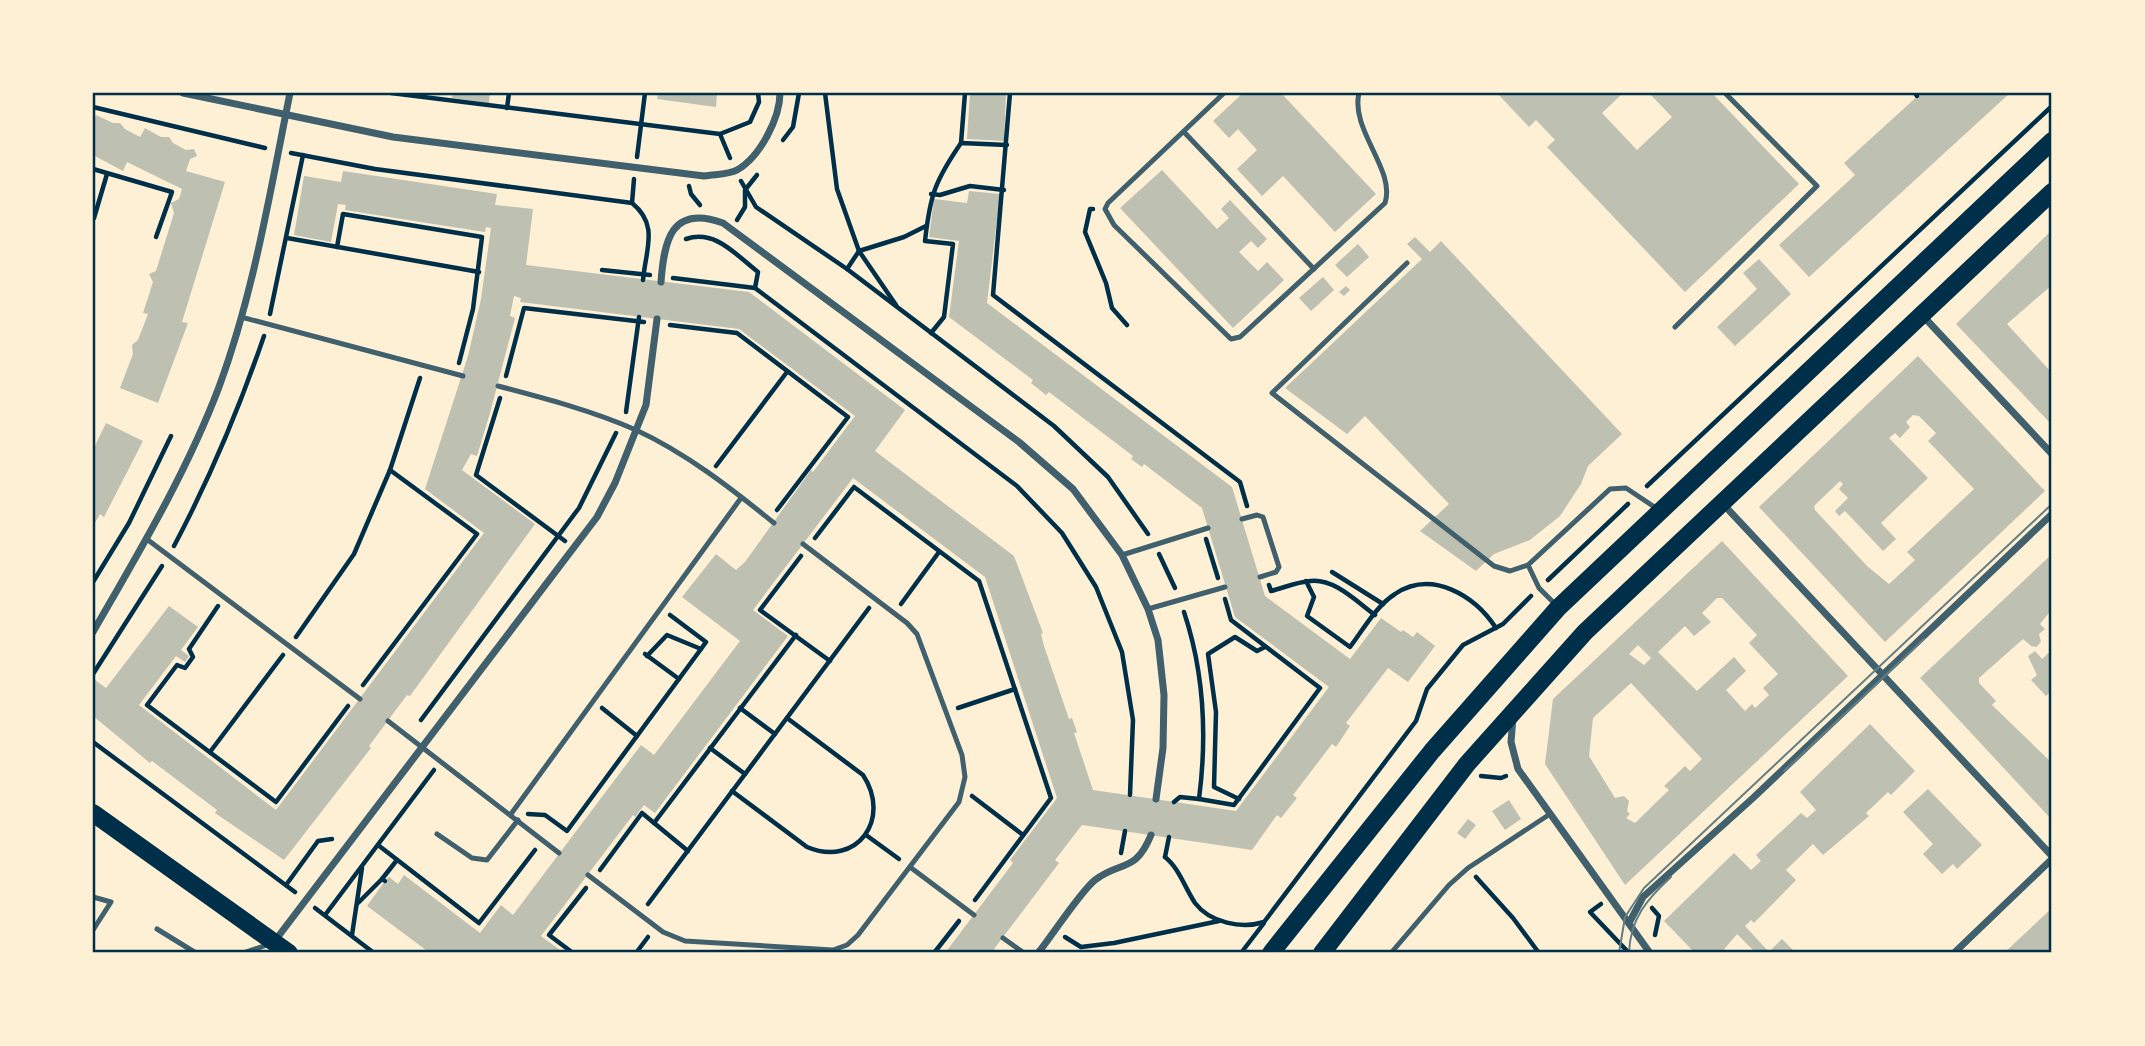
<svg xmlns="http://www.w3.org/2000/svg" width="2145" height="1046" viewBox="0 0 2145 1046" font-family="'Zilla Slab',serif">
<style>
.building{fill:#bec0b2;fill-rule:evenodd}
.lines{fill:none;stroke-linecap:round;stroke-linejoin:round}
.path{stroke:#003049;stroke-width:4.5}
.service{stroke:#3f606c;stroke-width:5}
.minor{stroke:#3f606c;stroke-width:7}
.primary{stroke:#003049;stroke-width:18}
.tram{stroke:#657d81;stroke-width:2}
.neatline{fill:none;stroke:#003049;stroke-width:2.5}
</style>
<rect width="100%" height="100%" fill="#fdf0d5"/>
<!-- building -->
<g class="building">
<polygon points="453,93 490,93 489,103 452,98"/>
<polygon points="658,93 717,93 716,107 657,99"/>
<polygon points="970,93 1006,93 1004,141 967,139"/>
<polygon points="1243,93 1281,93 1376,194 1335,232 1283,176 1262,196 1237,169 1257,150 1238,129 1229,138 1213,121"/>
<polygon points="1497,93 1623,93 1602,113 1637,150 1672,117 1649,93 1712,93 1799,184 1685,292 1547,147 1555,140 1536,120 1529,127"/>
<polygon points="1921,93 2010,93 1809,277 1779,245 1855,175 1844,163"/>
<polygon points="96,115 113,123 120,123 125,129 140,137 145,128 161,137 169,137 173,143 186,150 194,149 197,156 190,159 186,171 225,182 182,322 188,323 158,403 120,388 133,354 132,345 138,340 148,314 143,313 153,282 149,274 156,271 174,213 171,203 179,199 182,189 127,162 123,171 93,155 93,121"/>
<polygon points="1162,170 1217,229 1229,218 1221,209 1230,200 1267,239 1258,248 1251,241 1239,252 1258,271 1267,262 1284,280 1233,328 1120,208"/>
<polygon points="343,171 497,194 495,205 533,209 526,265 749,292 905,410 875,451 1014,556 1043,633 1041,634 1044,646 1069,719 1072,718 1077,732 1074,733 1093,790 1236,811 1329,687 1235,617 1202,508 1144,464 1142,467 1131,459 1133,456 1049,392 1046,395 1031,383 1033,380 949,317 959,241 929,237 934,199 967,203 969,191 1000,194 987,303 1232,487 1265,596 1350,659 1381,618 1401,632 1403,630 1413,637 1417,632 1435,646 1408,682 1388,668 1346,723 1350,726 1336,747 1332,744 1293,795 1297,798 1281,818 1277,815 1252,850 1082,825 1055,860 1059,863 991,953 945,953 1013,863 1010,860 1057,798 985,577 853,478 753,610 788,636 655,813 644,805 635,817 633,815 541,936 564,953 430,953 367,906 385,881 389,877 398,884 404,875 480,933 501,905 513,915 641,745 654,755 740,641 682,597 716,554 736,570 745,562 811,470 813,472 855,416 739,329 520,302 521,298 514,296 510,316 515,318 490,413 477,456 471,454 462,470 535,524 410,696 407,695 369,746 371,748 284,860 215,813 217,810 152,761 150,763 93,716 93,684 95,680 106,688 169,606 198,627 181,650 189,656 185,662 176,656 139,705 276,810 484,533 425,489 468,356 481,299 491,228 486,227 485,232 414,221 345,210 346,205 338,204 331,242 294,235 304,176 341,182"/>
<polygon points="2052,230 2052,285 2007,324 2052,373 2052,425 1956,324"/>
<polygon points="1415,237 1430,252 1441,241 1622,434 1588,466 1581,484 1560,516 1530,540 1494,554 1476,571 1420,531 1449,504 1365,416 1347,434 1285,388 1422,259 1407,244"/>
<polygon points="1358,244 1369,257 1347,277 1335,265"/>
<polygon points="1759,259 1791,294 1735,346 1717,327 1757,289 1743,273"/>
<polygon points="1323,277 1334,290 1311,311 1299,298"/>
<polygon points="1346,286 1350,290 1344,296 1339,292"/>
<path d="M1918,356l127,135 -160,151 -126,-135zM1913,415l6,1 17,17 -8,8 46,48 -67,63 8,8 -26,24 -22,-18 -52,-56 -1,-4 26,-25 3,3 -4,5 9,9 -13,13 4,5 6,-5 38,40 13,-12 -15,-16 47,-45 -39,-40 6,-5 5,5 10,-11 -4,-5z"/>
<polygon points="106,423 143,441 104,517 100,514 93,526 93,450"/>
<path d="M1722,541l126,135 -223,209 -80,-121 8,-65zM1717,598h5l35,37 -8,8 29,31 -15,14 6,7 -14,13 -3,-4 -7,7 -19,-21 20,-19 -12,-14 -37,34 -39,-39 27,-26 9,10 17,-14 -9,-9zM1638,645l13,13 -7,7 -15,-11zM1631,683l71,76 -12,12 -5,-5 -21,20 5,4 -34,33 -9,-5 4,-4 -3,-3 2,-10 -5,-5 -9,2 -26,-42 4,-38z"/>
<polygon points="2052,554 2052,609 2040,624 2045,629 2039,634 2041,642 2036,647 2031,646 2023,639 1979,678 1979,683 1996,701 1992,705 2052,763 2052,820 1920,678"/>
<polygon points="2052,650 2052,690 2046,696 2031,680 2037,675 2028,656 2035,651 2042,659"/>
<polygon points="1870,724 1915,771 1891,795 1888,792 1866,813 1869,816 1823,855 1813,844 1786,870 1796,880 1754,923 1751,920 1745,926 1769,952 1782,939 1796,953 1756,953 1737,934 1721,953 1695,953 1664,921 1734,853 1751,870 1761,861 1756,855 1801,813 1807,818 1816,810 1800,792"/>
<polygon points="1928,789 1982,845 1957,869 1953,864 1942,874 1923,854 1933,844 1903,812"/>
<polygon points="1509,800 1521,819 1505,830 1492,811"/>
<polygon points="1468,819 1476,825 1465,839 1457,833"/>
<polygon points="2052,908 2052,953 2004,953"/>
</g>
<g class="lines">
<!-- path -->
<g class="path">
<polyline points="391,93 720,134 730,158"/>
<polyline points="825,93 837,189 859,251 896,305"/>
<polyline points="1010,93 993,295 1240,482 1247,506"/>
<polyline points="1915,93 1917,96"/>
<polyline points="93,107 265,148"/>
<polyline points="507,108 509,93"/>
<polyline points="720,134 750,122 759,102 758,93"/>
<polyline points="783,140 793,127 799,93"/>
<polyline points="961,143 965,93"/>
<path d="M291,153l84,16 257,34c27,22 14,45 11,77"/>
<polyline points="637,157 645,93"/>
<polyline points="93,169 172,192 156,237"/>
<polyline points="741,181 756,207 847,269 1054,426 1108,477 1148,534"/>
<polyline points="689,186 691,194 700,205"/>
<polyline points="931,194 940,195 970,186 1004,190"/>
<polyline points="632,203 634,179"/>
<polyline points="1093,209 1090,209 1085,232 1106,283 1112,308 1127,325"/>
<polyline points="94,218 107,174"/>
<polyline points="737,220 745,207 745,190 757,175"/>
<polyline points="287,238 479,272"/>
<path d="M686,239c29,-10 50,16 72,33l-3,16"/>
<polyline points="337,247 343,214 482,237 473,309 459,363"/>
<polyline points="847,269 859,251 904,237 926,226"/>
<polyline points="602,270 650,275"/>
<polyline points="673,278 755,288 1017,486 1062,533 1096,587 1122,652 1133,720 1130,795"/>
<polyline points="270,314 303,155"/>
<polyline points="670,325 737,333 848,417 777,510"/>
<path d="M931,333l13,-16 9,-73 -28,-3c5,-46 10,-60 36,-98l46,2"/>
<polyline points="506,376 524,308 644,322"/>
<polyline points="500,398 476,475 565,541"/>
<polyline points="626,412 639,317"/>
<polyline points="716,466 787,372"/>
<polyline points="1647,486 2052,106"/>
<polyline points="815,538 854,487 979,581 1051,798 975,900"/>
<polyline points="1206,539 1218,578"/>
<path d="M174,546c36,-68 65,-137 90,-210"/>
<polyline points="1159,554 1175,588"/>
<polyline points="801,556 760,610 830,661"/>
<polyline points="1332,572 1383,604"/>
<polyline points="1548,580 1628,504"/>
<path d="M1306,581l8,16 -7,19 43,31c13,-17 26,-41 45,-53 37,-25 80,2 101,34"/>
<polyline points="93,582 129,523 171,436"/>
<path d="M1269,585l2,6c12,-3 26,-9 39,-10 24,-3 46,20 65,34"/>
<polyline points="901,604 939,552"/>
<polyline points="218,606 189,649 193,657 185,668 177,665 147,705 276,802 348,706"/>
<polyline points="296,637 354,554 390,470 420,378"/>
<polyline points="645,654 679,679"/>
<polyline points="647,656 667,635 701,649"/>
<polyline points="93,674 162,566"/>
<polyline points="363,685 477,534 390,470"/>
<polyline points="602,708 637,736"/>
<polyline points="740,708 775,734"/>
<polyline points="958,708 1015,689"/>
<polyline points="421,720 579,508 616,433"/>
<polyline points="93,742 295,892"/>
<polyline points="710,748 745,774"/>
<polyline points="210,752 283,655"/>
<polyline points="1481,776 1501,778 1506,776"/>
<path d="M732,791l75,56c50,21 85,-28 56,-72l-76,-57"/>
<polyline points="972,796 1023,835"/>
<polyline points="1199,799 1234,805 1320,688 1231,620 1225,599"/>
<polyline points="1239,799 1214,787 1216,712 1208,654 1235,637 1257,651 1265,647"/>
<path d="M1174,802l6,-5 19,2c8,-62 5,-127 -15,-187"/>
<polyline points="528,814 545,815 567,831 701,649 706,642 670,615"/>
<polyline points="654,823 796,635"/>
<polyline points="866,835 899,859"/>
<polyline points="378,845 479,923 535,850"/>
<polyline points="1121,853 1125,831"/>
<path d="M1165,857c14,11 20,31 30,46 15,20 47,26 69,19l152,-201 11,-32 36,-44 40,-21 28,-28"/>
<polyline points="1165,857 1169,837"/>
<polyline points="600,870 642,813 688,851"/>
<polyline points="1476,877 1513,918 1539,953"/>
<polyline points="385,881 382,879 397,860"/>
<polyline points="286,885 318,841 332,839"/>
<polyline points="358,903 382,879"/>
<polyline points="648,904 869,608"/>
<polyline points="1601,904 1590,912 1629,953"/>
<polyline points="315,908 374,953"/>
<polyline points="1652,908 1659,916 1655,935"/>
<polyline points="325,915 434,770"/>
<polyline points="352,935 362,868"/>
<polyline points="1065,937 1081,947 1114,943 1219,921"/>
<polyline points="573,953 549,935 586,888"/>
<polyline points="636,953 648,937"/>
<polyline points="934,953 959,921"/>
<polyline points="1241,953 1264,923"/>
</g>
<!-- service -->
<g class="service">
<path d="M1224,93l-116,110 -3,6 9,16 117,114 9,-2 145,-134c11,-33 -35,-73 -26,-110"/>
<polyline points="1184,132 1314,269"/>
<polyline points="1407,263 1272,393 1494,566 1510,571 1528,565"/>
<polyline points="241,317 463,376"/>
<polyline points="1675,327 1817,186 1725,93"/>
<path d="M498,386c46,12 95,25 138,44 50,23 96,59 138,93"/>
<polyline points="1242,519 1257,515 1263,517 1279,567 1276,572 1260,577"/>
<polyline points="148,540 360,699"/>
<polyline points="1122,555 1208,528"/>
<polyline points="1556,605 1539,588 1528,565 1610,489 1626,488 1659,510"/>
<polyline points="1148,609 1225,587"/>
<polyline points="388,721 559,853"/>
<polyline points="511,814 741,498"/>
<polyline points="437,834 472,858 487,860 518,820"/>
<polyline points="910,867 974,915"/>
<polyline points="588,875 663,932 685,941 833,950 847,945 858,935 959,802 965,777 962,755 917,634 907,623 803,544"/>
<polyline points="93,897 111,902 93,930"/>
<polyline points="157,929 196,953"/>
<polyline points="1003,938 1024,953"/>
<polyline points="243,953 270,944"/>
<polyline points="1391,953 1449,885 1468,868 1550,814"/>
</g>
<!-- minor -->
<g class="minor">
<path d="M183,93l210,44 311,39c10,-2 24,-1 33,-6 23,-13 43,-52 43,-77"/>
<path d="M661,282c3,-41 10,-78 62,-59l296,219 54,47 49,66 26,54 10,31 6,55 -1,53 -7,51"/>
<polyline points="1923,316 2052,454"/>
<polyline points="1723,504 2052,856"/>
<path d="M93,632c46,-80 93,-158 126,-245 35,-95 51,-195 71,-294"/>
<polyline points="1513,717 1511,742 1518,769 1650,953"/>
<polyline points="1629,923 1643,897 1753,798 2052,514"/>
<polyline points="274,942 597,517 615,483 646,405 657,319"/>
<path d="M1038,953c14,-17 42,-61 57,-73 26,-20 40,-6 56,-45"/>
<polyline points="1954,953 2052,859"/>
</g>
<!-- primary -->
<g class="primary">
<polyline points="93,813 289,953"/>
<polyline points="1271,953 1432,751 1558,608 2052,141"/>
<polyline points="1322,953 1467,764 1585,632 2052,192"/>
</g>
<!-- tram -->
<g class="tram">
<polyline points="1784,771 1924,639"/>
<polyline points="1619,953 1625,917 1644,888 2052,504"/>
<path d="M1629,953c1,-34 18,-54 42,-76"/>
</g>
</g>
<!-- border -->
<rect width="2145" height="1046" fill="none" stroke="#fdf0d5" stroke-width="189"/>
<rect x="94" y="94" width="1956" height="857" class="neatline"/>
</svg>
